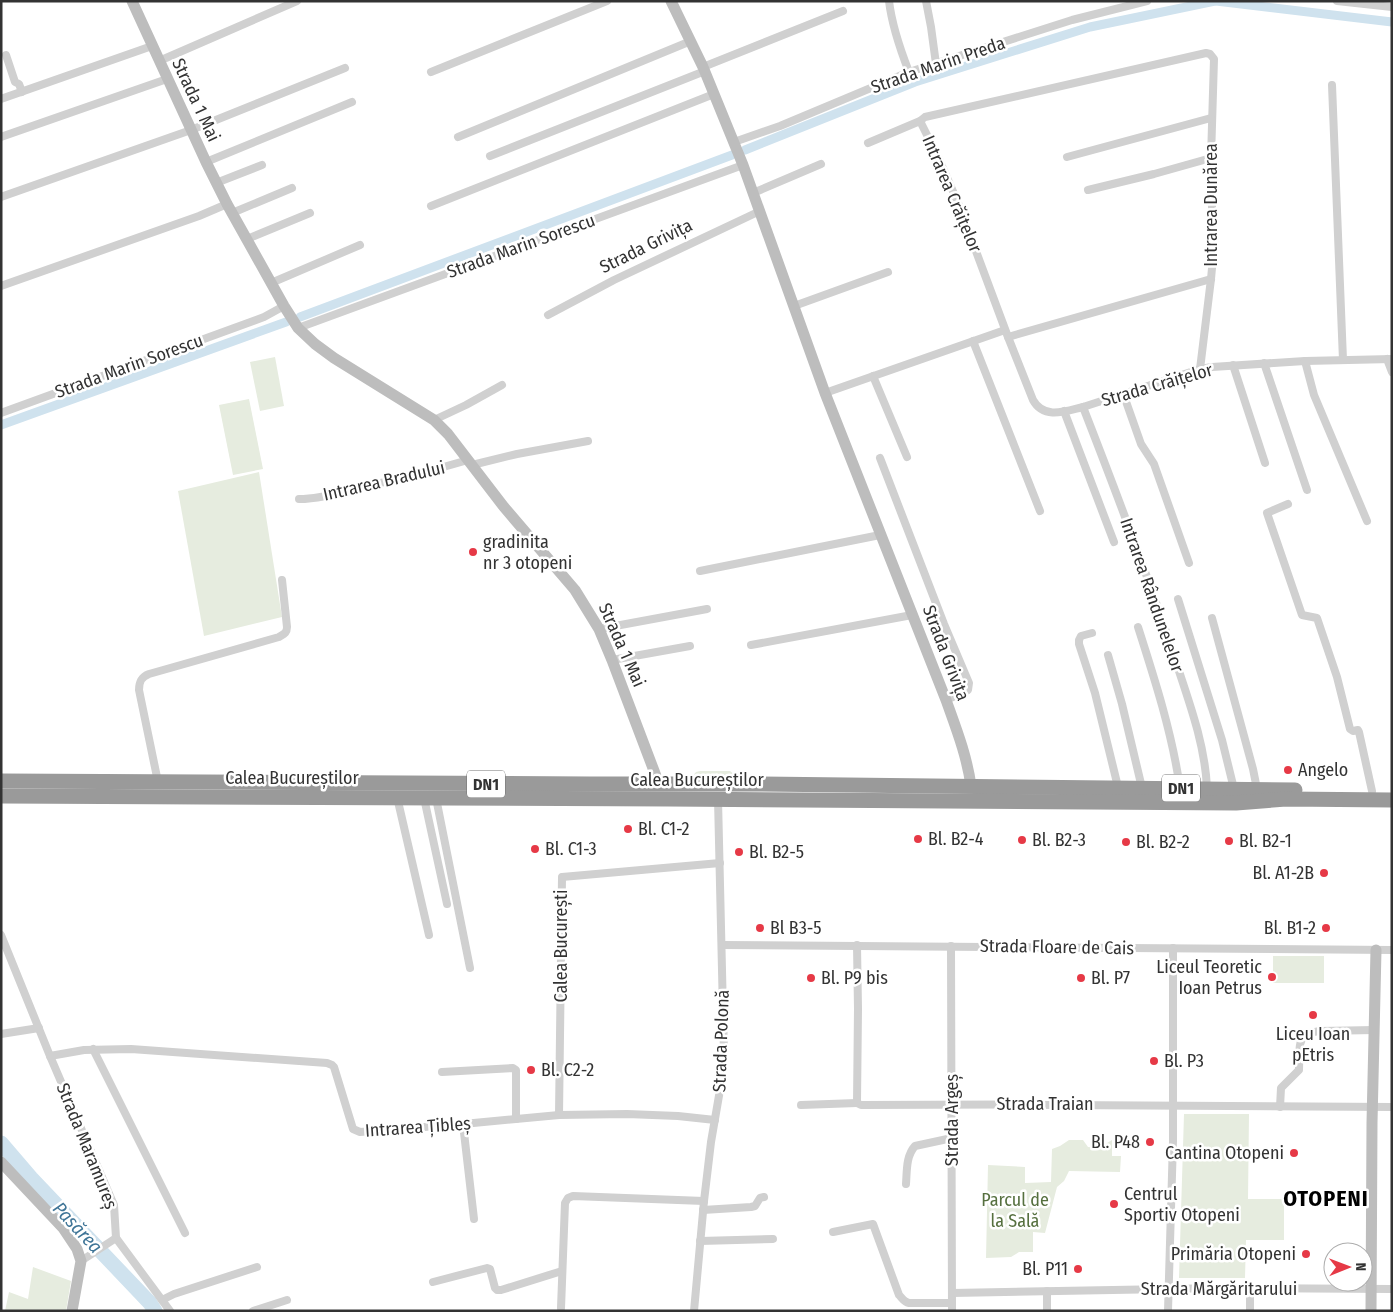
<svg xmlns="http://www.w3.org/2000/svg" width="1393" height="1312" viewBox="0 0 1393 1312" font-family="'Fira Sans Condensed',sans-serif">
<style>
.green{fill:#e6ecdf}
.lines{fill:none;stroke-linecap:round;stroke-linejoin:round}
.canal{stroke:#cfe2ee;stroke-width:9}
.river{stroke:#cfe2ee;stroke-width:15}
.street{stroke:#d0d0d0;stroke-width:8}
.secondary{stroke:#bdbdbd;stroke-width:11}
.highway{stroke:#9a9a9a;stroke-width:15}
.poi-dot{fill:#e63946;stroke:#fff;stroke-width:2}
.labels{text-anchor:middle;stroke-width:5;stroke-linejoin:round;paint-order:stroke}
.shield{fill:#fff;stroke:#707070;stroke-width:1}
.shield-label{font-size:16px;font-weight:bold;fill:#333}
.street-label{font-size:18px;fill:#333;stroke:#fff}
.poi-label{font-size:18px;fill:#333;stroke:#fff;text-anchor:start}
.park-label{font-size:18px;fill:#56703f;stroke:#fff}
.water-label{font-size:19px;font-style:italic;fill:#3f7597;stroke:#fff}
.district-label{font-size:22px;font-weight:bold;letter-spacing:1px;fill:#000;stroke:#fff}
</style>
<rect width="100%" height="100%" fill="#fff"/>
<!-- green -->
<g class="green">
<polygon points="275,357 284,406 260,411 250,362"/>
<polygon points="249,399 263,469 233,475 219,405"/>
<polygon points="259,472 282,617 204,636 178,491"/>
<polygon points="700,771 730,771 738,777 692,777 696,772"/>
<rect x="1273" y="956" width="51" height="27"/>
<polygon points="1184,1114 1249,1114 1248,1199 1284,1199 1284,1240 1246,1240 1245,1278 1179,1278"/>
<polygon points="1069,1140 1083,1140 1088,1147 1099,1148 1112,1140 1112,1156 1121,1156 1120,1172 1069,1171 1064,1181 1057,1187 1045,1233 1033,1232 1033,1252 1019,1252 1011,1257 986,1258 988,1165 1025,1167 1025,1183 1051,1182 1052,1149 1060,1146"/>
<polygon points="33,1267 71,1281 66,1311 5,1311 9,1292 28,1299"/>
</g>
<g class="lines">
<!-- canal -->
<g class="canal">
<polyline points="1216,1 1392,22"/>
<polyline points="745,150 915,82 1090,27 1215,1"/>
<polyline points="300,317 732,155"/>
<polyline points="1,425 286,322"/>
</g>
<!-- river -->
<polyline class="river" points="1,1143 31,1178 150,1303 155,1311"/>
<!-- street -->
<g class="street">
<path d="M889,1c3,25 11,48 20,71"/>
<polyline points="926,1 931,27 936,64"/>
<polyline points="1337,1 1392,7"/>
<polyline points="6,55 15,82 19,84 22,92"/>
<polyline points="159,61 297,1"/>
<polyline points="703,67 843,11"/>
<polyline points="431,72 607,1"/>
<polyline points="1332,85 1343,360"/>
<polyline points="1,99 152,46"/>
<path d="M920,121l19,38 19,44 50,134 25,63c11,20 33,11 50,7l117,-38 12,-2 93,-6 87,-2"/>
<polyline points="1,137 167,79"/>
<polyline points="458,137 691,41"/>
<polyline points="734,142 780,126 909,72 1072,20 1147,1"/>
<polyline points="868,143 920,121 925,117 1206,53 1210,54 1214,59 1211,158 1213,257 1211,279 1200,369"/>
<polyline points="490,156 705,71"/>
<polyline points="1067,157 1211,118"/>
<polyline points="206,162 352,102"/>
<polyline points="216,183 262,165"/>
<polyline points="1088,190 1154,174 1211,158"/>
<polyline points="753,193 821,164"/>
<polyline points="1,197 191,130 345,68"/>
<polyline points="431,206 714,94"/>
<polyline points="232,213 292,188"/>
<polyline points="247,239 310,213"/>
<polyline points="271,283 360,245"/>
<polyline points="1,286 199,216 227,204"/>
<polyline points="794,306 888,272"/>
<polyline points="548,315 614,280 760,211"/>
<polyline points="298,328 743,165"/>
<polyline points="1008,337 1211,279"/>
<polyline points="973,341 1040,511"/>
<polyline points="1387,359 1392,372"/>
<polyline points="1305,361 1314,395 1367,521"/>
<polyline points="1264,363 1307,490"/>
<polyline points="1233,365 1265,463"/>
<polyline points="873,376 907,457"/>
<polyline points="825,393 1005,330"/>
<polyline points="1123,393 1141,444 1154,464 1189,563"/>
<path d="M1083,407c32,82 64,165 91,249 14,43 31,87 33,132"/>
<polyline points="1064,411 1114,542"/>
<polyline points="1,413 264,317 284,306"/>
<polyline points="434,420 466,405 502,385"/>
<polyline points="880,458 944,624 969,683 968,690 946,700"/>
<polyline points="472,465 517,454 588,441"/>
<path d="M299,499c21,0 43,-7 64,-12 36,-8 71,-17 105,-27"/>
<polyline points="1288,504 1267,513 1302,615 1317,618 1337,677 1350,729 1353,731 1358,730 1359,732 1372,791"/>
<polyline points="700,571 880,535"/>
<polyline points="1178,599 1222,740 1234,789"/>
<polyline points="1212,618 1253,769 1257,789"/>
<path d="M1138,627c17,53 34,106 42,161"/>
<polyline points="599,629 707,609"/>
<polyline points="1092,633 1081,636 1079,640 1079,644 1095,693 1118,787"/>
<polyline points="751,645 912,615"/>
<polyline points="1108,655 1122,704 1142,788"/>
<polyline points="612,660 690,646"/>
<path d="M158,782l-19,-92c0,-8 2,-13 10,-16l130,-37c5,-3 8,-4 8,-10l-5,-47"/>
<polyline points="397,797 429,935"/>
<polyline points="424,798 447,904"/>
<polyline points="436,798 470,968"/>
<polyline points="1,935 50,1056 114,1205 116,1238 170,1311"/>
<polyline points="722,945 1392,950"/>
<path d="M857,945l1,64 -1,94 4,2c177,-1 354,0 531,2"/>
<polyline points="951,946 952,1311"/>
<polyline points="1,1034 39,1028"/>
<polyline points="93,1049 185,1233"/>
<polyline points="50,1056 84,1050 131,1049 327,1063 332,1065 334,1067 353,1129 360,1132 463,1124 559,1115 627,1114 678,1116 715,1120"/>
<polyline points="442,1072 513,1068 516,1070 516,1119"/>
<polyline points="801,1105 857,1103"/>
<path d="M1280,1107l1,-19 18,-18c1,-21 -5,-37 22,-39l53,-1"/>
<polyline points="559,1115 562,877 720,863"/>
<polyline points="463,1124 474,1219"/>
<path d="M906,1184c1,-14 0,-28 9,-38l37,-8"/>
<polyline points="703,1210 751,1207 755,1206 760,1198 764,1197"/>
<path d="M833,1232l40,-8 26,71c3,3 5,7 10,8h43"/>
<polyline points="700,1241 773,1239"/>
<polyline points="81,1261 116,1238"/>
<polyline points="433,1282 487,1268 490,1269 495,1288 497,1290 501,1290 562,1271"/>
<polyline points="952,1293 1223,1288 1392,1289"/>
<polyline points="162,1300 174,1294 257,1267"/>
<polyline points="561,1308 565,1203 568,1198 573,1196 704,1201"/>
<polyline points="253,1311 287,1300"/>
<polyline points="694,1311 704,1201 711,1142 721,1084 724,1055 718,799"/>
<polyline points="1047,1311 1047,1291"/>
<polyline points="1168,1311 1173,1141 1173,948"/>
<polyline points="1250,1311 1250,1288"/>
</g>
<!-- secondary -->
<g class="secondary">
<polyline points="132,1 206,162 227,204 284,306 298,328 315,344 334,358 434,420 448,434 504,507 575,590 599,629 612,660 659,784"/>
<path d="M671,1l32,66 40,98 82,228 121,307c10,28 21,56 25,86"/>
<polyline points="1,1162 63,1228 77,1249 81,1261 72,1311"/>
<polyline points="1371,1311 1372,1123 1376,950"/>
</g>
<!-- highway -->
<g class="highway">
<polyline points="1,781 590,784 753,784 1295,790"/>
<polyline points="1,796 669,799 1236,803 1286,799 1392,800"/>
</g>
</g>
<!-- markers -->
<g class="poi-dot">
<circle cx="473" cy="552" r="5"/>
<circle cx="1288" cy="770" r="5"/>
<circle cx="628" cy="829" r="5"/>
<circle cx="918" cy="839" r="5"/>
<circle cx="1022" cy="840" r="5"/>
<circle cx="1229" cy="841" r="5"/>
<circle cx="1126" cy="842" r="5"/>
<circle cx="535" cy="849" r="5"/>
<circle cx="739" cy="852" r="5"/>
<circle cx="1324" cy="873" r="5"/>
<circle cx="760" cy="928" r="5"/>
<circle cx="1326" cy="928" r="5"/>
<circle cx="1272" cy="977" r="5"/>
<circle cx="811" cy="978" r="5"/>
<circle cx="1081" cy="978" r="5"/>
<circle cx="1313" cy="1015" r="5"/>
<circle cx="1154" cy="1061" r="5"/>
<circle cx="531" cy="1070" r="5"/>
<circle cx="1150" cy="1142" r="5"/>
<circle cx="1294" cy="1153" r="5"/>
<circle cx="1114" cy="1204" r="5"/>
<circle cx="1306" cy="1254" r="5"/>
<circle cx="1078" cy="1269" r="5"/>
</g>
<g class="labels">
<!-- shield labels -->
<g class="shield">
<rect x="467" y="770.5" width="38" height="27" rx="4"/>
<rect x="1162" y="774.5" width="38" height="27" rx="4"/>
</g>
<g class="shield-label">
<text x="486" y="790">DN1</text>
<text x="1181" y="794">DN1</text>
</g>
<!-- street labels -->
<g class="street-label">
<text transform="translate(938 65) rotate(-19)" y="6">Strada Marin Preda</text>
<text transform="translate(196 100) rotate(65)" y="6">Strada 1 Mai</text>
<text transform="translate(952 194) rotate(67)" y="6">Intrarea Crăițelor</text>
<text transform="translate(1211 205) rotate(-90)" y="6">Intrarea Dunărea</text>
<text transform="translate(521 246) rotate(-20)" y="6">Strada Marin Sorescu</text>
<text transform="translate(646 246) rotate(-26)" y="6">Strada Grivița</text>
<text transform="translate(129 366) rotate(-20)" y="6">Strada Marin Sorescu</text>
<text transform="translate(1157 385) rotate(-16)" y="6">Strada Crăițelor</text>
<text transform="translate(384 481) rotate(-13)" y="6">Intrarea Bradului</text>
<text transform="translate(1152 595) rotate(71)" y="6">Intrarea Rândunelelor</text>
<text transform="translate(622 645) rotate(66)" y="6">Strada 1 Mai</text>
<text transform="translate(946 653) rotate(69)" y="6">Strada Grivița</text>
<text x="292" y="784">Calea Bucureștilor</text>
<text x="697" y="786">Calea Bucureștilor</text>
<text transform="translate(561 946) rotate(-90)" y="6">Calea București</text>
<text transform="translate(1057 947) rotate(1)" y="6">Strada Floare de Cais</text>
<text transform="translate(721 1041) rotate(-88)" y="6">Strada Polonă</text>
<text x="1045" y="1110">Strada Traian</text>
<text transform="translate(952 1120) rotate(-90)" y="6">Strada Argeș</text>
<text transform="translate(418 1127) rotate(-4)" y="6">Intrarea Țibleș</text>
<text transform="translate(87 1146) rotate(68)" y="6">Strada Maramureș</text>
<text x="1219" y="1295">Strada Mărgăritarului</text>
</g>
<!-- poi labels -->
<g class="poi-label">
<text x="483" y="548">gradinita<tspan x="483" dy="21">nr 3 otopeni</tspan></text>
<text x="1298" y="776">Angelo</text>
<text x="638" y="835">Bl. C1-2</text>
<text x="928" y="845">Bl. B2-4</text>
<text x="1032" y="846">Bl. B2-3</text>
<text x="1239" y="847">Bl. B2-1</text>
<text x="1136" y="848">Bl. B2-2</text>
<text x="545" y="855">Bl. C1-3</text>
<text x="749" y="858">Bl. B2-5</text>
<text x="1314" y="879" text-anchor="end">Bl. A1-2B</text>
<text x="770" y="934">Bl B3-5</text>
<text x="1316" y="934" text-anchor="end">Bl. B1-2</text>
<text x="1262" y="973" text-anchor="end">Liceul Teoretic<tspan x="1262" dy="21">Ioan Petrus</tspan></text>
<text x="821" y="984">Bl. P9 bis</text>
<text x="1091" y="984">Bl. P7</text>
<text x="1313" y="1040" text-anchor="middle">Liceu Ioan<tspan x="1313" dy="21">pEtris</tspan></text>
<text x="1164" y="1067">Bl. P3</text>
<text x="541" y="1076">Bl. C2-2</text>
<text x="1140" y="1148" text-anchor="end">Bl. P48</text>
<text x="1284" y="1159" text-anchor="end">Cantina Otopeni</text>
<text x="1124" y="1200">Centrul<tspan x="1124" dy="21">Sportiv Otopeni</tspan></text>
<text x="1296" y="1260" text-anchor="end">Primăria Otopeni</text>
<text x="1068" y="1275" text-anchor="end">Bl. P11</text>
</g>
<!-- park labels -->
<g class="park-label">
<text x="1015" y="1206">Parcul de<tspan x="1015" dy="21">la Sală</tspan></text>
</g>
<!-- water labels -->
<g class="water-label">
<text transform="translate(78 1227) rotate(47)" y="7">Pasărea</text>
</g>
<!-- district labels -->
<g class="district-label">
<text x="1326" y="1206">OTOPENI</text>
</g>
</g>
<!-- border -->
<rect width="1393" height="1312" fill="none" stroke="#333333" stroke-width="5"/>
<!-- north arrow -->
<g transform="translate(1348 1267) rotate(89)"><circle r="24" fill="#ffffff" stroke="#adadad"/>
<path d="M0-4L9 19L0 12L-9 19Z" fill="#e63946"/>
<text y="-8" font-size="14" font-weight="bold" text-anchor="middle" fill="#333333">N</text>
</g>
</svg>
